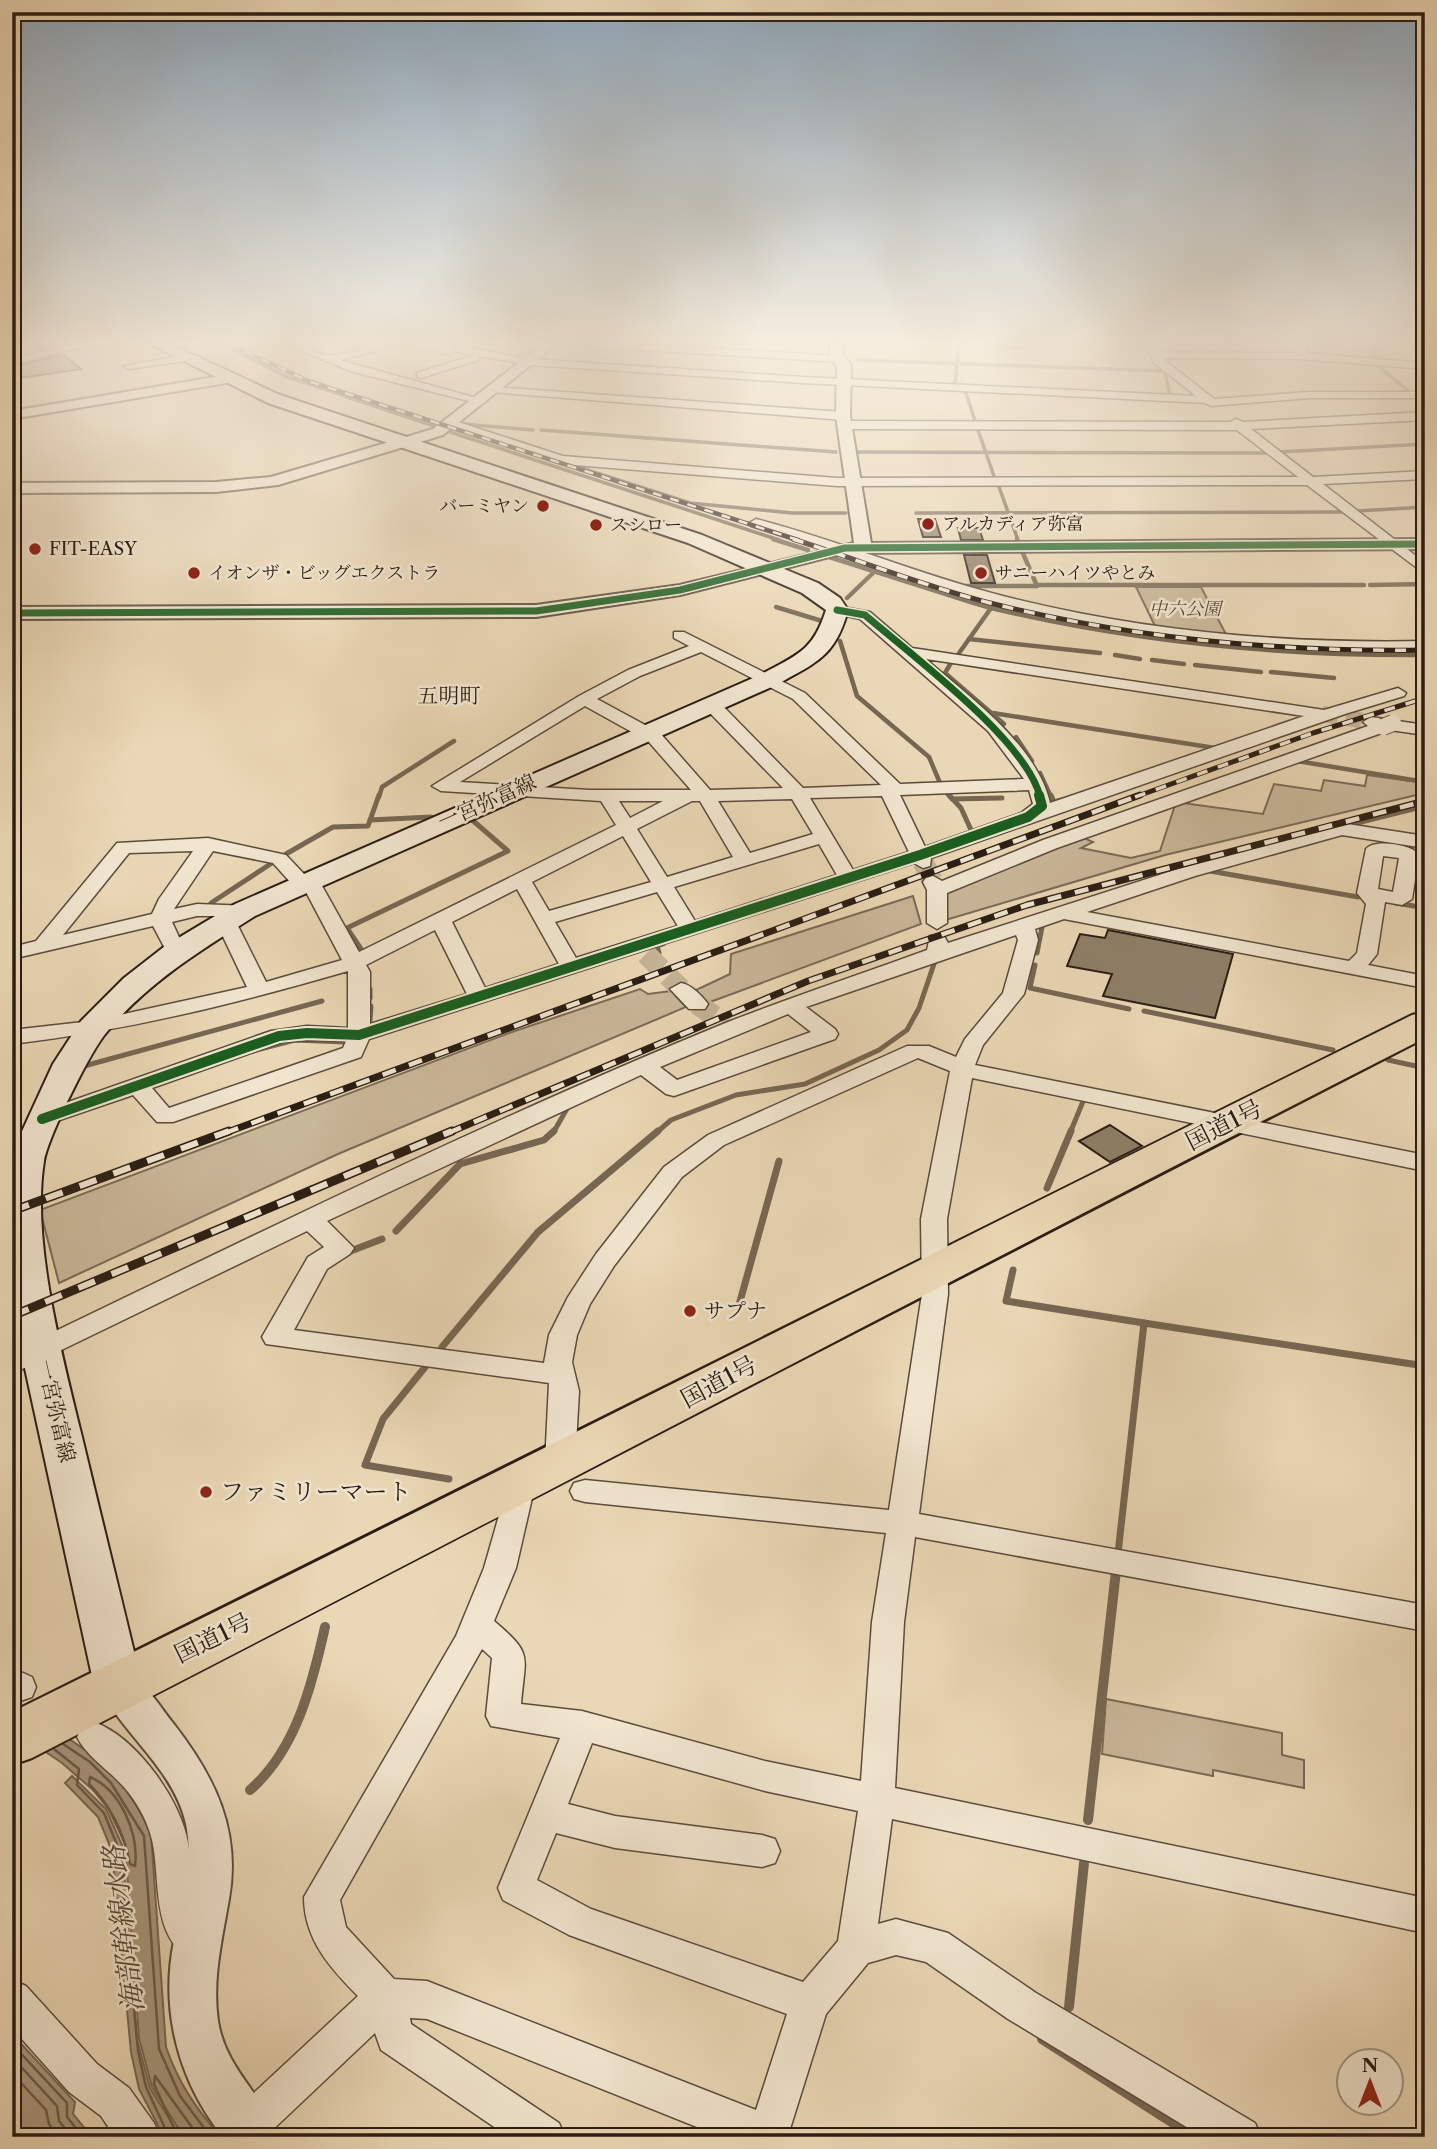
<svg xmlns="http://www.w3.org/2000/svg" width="1437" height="2149" viewBox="0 0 1437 2149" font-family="'Libre Caslon Text','Noto Serif JP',serif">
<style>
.green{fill:#c9b799;stroke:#7a6a56;stroke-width:2}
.water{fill:#a9987e;stroke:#766753;stroke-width:2}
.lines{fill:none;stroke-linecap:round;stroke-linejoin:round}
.shore{stroke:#6a5a48;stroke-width:2.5}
.stream-far4{stroke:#766753;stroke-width:3.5}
.stream-far3{stroke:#766753;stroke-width:4.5}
.stream-far2{stroke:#766753;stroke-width:5}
.stream-far1{stroke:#766753;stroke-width:7}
.stream{stroke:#766753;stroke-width:10}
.building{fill:#8e7e67;stroke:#2a1d13;stroke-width:2}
.minor-tunnel-far1{stroke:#c4b295;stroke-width:16;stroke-dasharray:16 8;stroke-linecap:butt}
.minor-tunnel{stroke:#c4b295;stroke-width:21;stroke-dasharray:21 10;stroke-linecap:butt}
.minor-casing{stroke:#5a4c3c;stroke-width:3}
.tertiary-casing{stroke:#5a4c3c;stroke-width:4}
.secondary-casing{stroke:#2a1d13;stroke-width:4}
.trunk-casing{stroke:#2a1d13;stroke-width:4}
.minor{fill:#f1e5cf;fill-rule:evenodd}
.tertiary{fill:#f1e5cf;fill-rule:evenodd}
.secondary{fill:#f1e5cf;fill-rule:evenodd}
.trunk{fill:#ead7b5;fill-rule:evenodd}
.rail-far3-casing{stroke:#2a1d13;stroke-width:4.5}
.rail-far2-casing{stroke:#2a1d13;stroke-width:5}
.rail-far1-casing{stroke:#2a1d13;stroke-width:7}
.rail-casing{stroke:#2a1d13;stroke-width:9}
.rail-far3{stroke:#f1e5cf;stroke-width:2.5;stroke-dasharray:9;stroke-linecap:butt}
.rail-far2{stroke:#f1e5cf;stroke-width:3.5;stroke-dasharray:11;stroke-linecap:butt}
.rail-far1{stroke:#f1e5cf;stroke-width:4.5;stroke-dasharray:14;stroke-linecap:butt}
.rail{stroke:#f1e5cf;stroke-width:6;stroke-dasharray:18;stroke-linecap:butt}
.minor-bridge-casing{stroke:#5a4c3c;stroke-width:18;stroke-linecap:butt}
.minor-bridge{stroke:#f1e5cf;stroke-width:16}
.cycleway-far1-casing{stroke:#f1e5cf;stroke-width:10}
.cycleway-casing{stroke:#f1e5cf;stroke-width:14}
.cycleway-far1{stroke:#1b5e20;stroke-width:7}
.cycleway{stroke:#1b5e20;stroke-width:10}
.poi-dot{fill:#8f2418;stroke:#f1e5cf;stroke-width:2.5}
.labels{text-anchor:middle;stroke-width:5;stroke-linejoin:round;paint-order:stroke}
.far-poi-label{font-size:18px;fill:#2a1d13;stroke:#f1e5cf;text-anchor:start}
.far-park-label{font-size:18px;font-style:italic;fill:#5a4b3b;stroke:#f1e5cf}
.far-quarter-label{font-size:21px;fill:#2a1d13;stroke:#f1e5cf}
.street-label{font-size:21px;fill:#2a1d13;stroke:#f1e5cf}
.poi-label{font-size:21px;fill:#2a1d13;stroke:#f1e5cf;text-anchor:start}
.near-street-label{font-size:24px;fill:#2a1d13;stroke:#f1e5cf}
.near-poi-label{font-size:24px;fill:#2a1d13;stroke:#f1e5cf;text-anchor:start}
.near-water-label{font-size:28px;font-style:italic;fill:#564838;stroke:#f1e5cf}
</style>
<rect width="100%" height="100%" fill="#ead7b5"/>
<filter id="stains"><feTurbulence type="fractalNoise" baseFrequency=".00286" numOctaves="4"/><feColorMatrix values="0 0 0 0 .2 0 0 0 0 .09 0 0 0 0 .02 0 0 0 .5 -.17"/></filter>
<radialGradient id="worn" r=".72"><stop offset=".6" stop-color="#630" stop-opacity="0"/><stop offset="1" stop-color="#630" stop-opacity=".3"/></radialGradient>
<!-- green -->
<g class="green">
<polygon points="1136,587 1201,587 1228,638 1156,628"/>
<polygon points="1367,775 1425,783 1425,793 1165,855 942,921 947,891 1082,837 1093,842 1081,848 1131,858 1160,851 1176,802 1263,814 1274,784 1321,791 1324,780 1365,786"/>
<polygon points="913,896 921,924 702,1005 694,991 730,974 731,954"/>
<polygon points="640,989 648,994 671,991 686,1007 338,1154 59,1283 40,1210 512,1032"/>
<polygon points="1106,1699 1282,1733 1282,1755 1304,1760 1304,1788 1213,1770 1213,1776 1102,1754"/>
</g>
<!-- water -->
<g class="water">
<path d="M12,1705c66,40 106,55 139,129l15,213c12,35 30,62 55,90h-37l-32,-50 -13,-49 -14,-194 -17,-36 -15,-18 -31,-27 -50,-34z"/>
<polygon points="72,1776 106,1809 122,1845 137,2039 150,2088 181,2137 164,2137 139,2089 131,2052 112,1851 98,1817 65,1783"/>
<polygon points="12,2034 75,2102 73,2114 92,2137 12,2137"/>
</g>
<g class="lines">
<!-- shore -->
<g class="shore">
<polyline points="63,1744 90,1762 111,1783 144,1836 159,2049 180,2096 211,2137"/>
<polyline points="54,1749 79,1769 77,1785 104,1813 119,1850 138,2051 146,2087 169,2137"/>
<path d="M90,1777c31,13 49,57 45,89l-5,-2c-6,-31 -18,-57 -41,-80z"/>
<polyline points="12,2044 67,2103 67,2117 83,2137"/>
<polyline points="12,2057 57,2106 59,2121 72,2137"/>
<polyline points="12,2073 46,2110 49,2124 58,2137"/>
<polyline points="178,2137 154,2084 155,2076 199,2137"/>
</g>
<!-- stream-far4 -->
<g class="stream-far4">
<polyline points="222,344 285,376 437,427"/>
<polyline points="1374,344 1375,362"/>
<polyline points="36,345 50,352"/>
<polyline points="858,360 1165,371 1170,396"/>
<polyline points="28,361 94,344"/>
<polyline points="1376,364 1412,394"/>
<polyline points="955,385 959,344"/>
<polyline points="966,393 976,424"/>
<polyline points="463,424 533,430"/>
<polyline points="977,427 995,479"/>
<polyline points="541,430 836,452"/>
<polyline points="450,432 779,540"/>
<polyline points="856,452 1268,453"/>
<polyline points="1279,452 1425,444"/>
<polyline points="566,463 690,503 792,513 846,513"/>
<polyline points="998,484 1018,540"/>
<polyline points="1357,511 1425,507"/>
<polyline points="916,513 1343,512"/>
</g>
<!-- stream-far3 -->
<g class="stream-far3">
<polyline points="773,539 808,550"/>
<polyline points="1017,539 1019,544"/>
<polyline points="823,555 974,603"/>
<polyline points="1036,585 1364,585"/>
<polyline points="1370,585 1425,584"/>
<polyline points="963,586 1037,586 1022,551"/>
<polyline points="847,598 874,572"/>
<polyline points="776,607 822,621"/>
<path d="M991,608c143,34 287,48 434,47"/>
<polyline points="969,639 1100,653"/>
<polyline points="840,641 857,696 929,757 940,783"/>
<polyline points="1115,655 1140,659"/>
<polyline points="957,656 991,608 974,603 979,596 975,595"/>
<polyline points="1152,660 1184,664"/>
<polyline points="952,661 945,673 1004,724"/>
<polyline points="1195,665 1261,672"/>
<polyline points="1271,672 1334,678"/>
<polyline points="993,713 1215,748"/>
<polyline points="1016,737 1032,761"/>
<polyline points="1297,761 1425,782"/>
<polyline points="1040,773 1051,797"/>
<polyline points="946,792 950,797"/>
<polyline points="379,797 382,787 454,741"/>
</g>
<!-- stream-far2 -->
<g class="stream-far2">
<polyline points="949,795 961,808 972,832 967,834"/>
<polyline points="1051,795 1054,802 1062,800"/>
<polyline points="952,799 1002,798"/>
<polyline points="370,820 431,817"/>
<polyline points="1345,826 1425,806"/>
<polyline points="286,854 333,827 368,826 379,795"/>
<polyline points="1210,871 1358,897"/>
<polyline points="211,903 272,863"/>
<polyline points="1396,903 1425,908"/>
<polyline points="363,952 347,928 508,851 471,819"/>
<polyline points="659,953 657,946 663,944"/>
<polyline points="1037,953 1042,927"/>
<polyline points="1035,965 1030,988 1129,1009"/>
<polyline points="370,989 370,998"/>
<polyline points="1144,1011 1333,1050"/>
<polyline points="370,1020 371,1006"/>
<polyline points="253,1051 295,1040 344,1042"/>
<polyline points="1388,1060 1425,1068"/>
<polyline points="84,1066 322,1001"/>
<polyline points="553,1133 568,1107"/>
<polyline points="656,1133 671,1120 736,1095 805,1084 879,1050 907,1030 919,1008 935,961"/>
<polyline points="1070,1133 1084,1099"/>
</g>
<!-- stream-far1 -->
<g class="stream-far1">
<polyline points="1047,1188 1071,1131"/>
<polyline points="396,1231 460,1164 544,1140 554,1131"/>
<polyline points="348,1252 382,1239"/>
<polyline points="1013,1270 1006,1301 1144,1323"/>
<polyline points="739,1305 779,1161"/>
<polyline points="442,1347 538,1232 658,1131"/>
<polyline points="430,1361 383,1419 365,1465 449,1479"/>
<polyline points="1118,1553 1144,1323 1425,1366"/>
<polyline points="1115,1573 1116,1568"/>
</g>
<!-- stream -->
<g class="stream">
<path d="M250,1790c46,-40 62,-105 75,-163"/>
<polyline points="1088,1820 1116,1571"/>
<polyline points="1069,2007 1084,1863"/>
<polyline points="1042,2039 1195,2137"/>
</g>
</g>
<!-- building -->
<g class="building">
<polygon points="64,355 81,369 12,379 12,367"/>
<polygon points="918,519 935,519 941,537 923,537"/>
<polygon points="958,528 979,528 983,540 961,540"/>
<polygon points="964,555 987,555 995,583 971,583"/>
<polygon points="1108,930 1233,954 1215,1018 1103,996 1112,974 1067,966 1080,934 1105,938"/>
<polygon points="1110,1125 1142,1146 1110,1162 1079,1141"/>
</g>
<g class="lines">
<!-- minor-tunnel-far1 -->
<polyline class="minor-tunnel-far1" points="1322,714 1371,722"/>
<!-- minor-tunnel -->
<g class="minor-tunnel">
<polyline points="923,862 933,882"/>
<polyline points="646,954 681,989"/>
<polyline points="697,1004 726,1024"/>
</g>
<defs>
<g id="minor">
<polygon points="74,344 92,344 12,365 12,359"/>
<path d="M284,344c16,0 32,12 47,11 24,-1 47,-11 71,-11l-62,16 147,41 -6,3 -128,-32z"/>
<polygon points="405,344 449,344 530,359 803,377 1196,396 1153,362 1149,348 1136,344 1158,344 1161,352 1296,353 1298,344 1308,344 1307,353 1425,363 1425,369 1301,359 1162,358 1214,399 1309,392 1425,392 1425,398 1309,398 1211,406 1205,403 803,383 530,365 479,356 479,360 421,378 417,377 417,373 474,355 453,351 448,354"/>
<polygon points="589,344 643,344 838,356 843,359 838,362 594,347"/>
<polygon points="998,344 1051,344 1046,347 1003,347"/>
<polygon points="186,355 191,358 190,360 129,369 124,366"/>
<polygon points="494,387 843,412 849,416 843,420 490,392 490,388"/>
<polygon points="1425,412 1425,420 1251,429 1313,477 1425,471 1425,479 1323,484 1425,563 1425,574 1307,485 837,486 562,464 445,424 455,421 563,456 837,478 1298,477 1237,430 844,429 838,425 844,421 1230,422 1236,419 1243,422"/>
<path d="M756,519c82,21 161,55 243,76 140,36 282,49 426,46v10c-128,2 -255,-7 -379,-36 -101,-23 -197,-58 -295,-89l-2,-3z"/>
<path d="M837,606l33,6 42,36 412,62 74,-22 8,5 -2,3 -59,18 -414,144 -1,8 -7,2 -9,-5 -545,176 -8,18 -188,65h-16l-24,-27 -91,31 -8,-2 -4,-5 4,-5 237,-83 36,-5 41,2v-57c-114,33 -218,59 -336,73v-14l80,-9 155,-34 -31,-65 10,-6h-29l-25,6 14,30 -10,6 -7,-2 -16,-30 -141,33v-12l24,-6 81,-98 91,-5 78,17 19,20 16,9 38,68 257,-127 -15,-24 -160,-10 -9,-5 147,-90 49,-26 61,-24 -15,-8v-6h10l121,61 95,91 124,-5 -36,-48 -128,-112 -28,-6 -2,-3zM701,652l92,47 88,86 -78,3 -86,-88h-12v8l78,80 -73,2 -50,-57 -63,-34 43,-23zM926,659l378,57 -254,87c-13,-58 -81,-106 -124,-144zM585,706l63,35 43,49h-102l-129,-8zM1029,790l4,14 -12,9 -96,34 -25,-52zM882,796l27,56 -56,18 -43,-72zM792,799l21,35 -63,19 -32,-52zM619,801h44l-33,17zM692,801h8l33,56 -66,20 -30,-48zM623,836l28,46 -102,29 -17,-29zM819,844l18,31 -142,46 -21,-34zM193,851l-34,48 -7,15 -89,21 66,-82zM213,851l60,12 18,20 15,9 36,68 -76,22 -30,-60 -10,-6 26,-2 3,-4 -3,-4 -55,-2 -23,5zM517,889l42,75 -74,24 -33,-66zM657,892l21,34 -102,32 -21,-36zM435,930l32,64 -97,30v-52l-4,-7zM307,1040l39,1 -3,7 -174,60 -17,-20 130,-46z"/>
<polygon points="1371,717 1425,725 1425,735 1390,730 1057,848 947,893 947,923 937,929 927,923 927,890 923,882 926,878 933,876 942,881 1043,840 1368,726 1363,722"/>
<path d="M1341,823l84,13v12l-83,-13 -147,41 -108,36 262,49 8,-8 9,-49 -9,-11 9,-44c8,-10 44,-5 53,5l-7,45 -10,6 -17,-3 -8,52 -9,11 57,11v12l-361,-69 -29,10 3,11 -14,54 -41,51 -8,20 450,90v16l-453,-93 -25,141 1,75 -29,220 506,91v26l-510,-94 -11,85 -9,166 530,110v35l-533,-114 -14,105 18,-5 52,14 88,60 219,130 6,14h-58l-195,-118 -82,-57 -30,-7 -28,8 -42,51 -36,115 3,8h-71l-295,-118 -17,-1 1,6 148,99 6,14h-56l-128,-87 -6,-17 -110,104h-41l-2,-6 6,-14 130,-121c-28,-28 -54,-57 -54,-99l152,-261 28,-68 26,-91 10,-3 10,3 5,8 -19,83 -22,53c40,34 31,33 27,83l61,7 183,50 96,20 11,-159 14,-89 -301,-31 -11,-3 -4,-8 4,-8 11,-3 304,30 33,-216 -1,-75 29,-148 -32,-13 -194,87 -42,32 -68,89 -24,38 -13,31 -5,27 7,29 -4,73 -5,8 -10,3 -10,-3 -5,-8 4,-81 -283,-39 -4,-7 46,-80 16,-10 -17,-16 -295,143v-22c235,-113 469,-229 711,-328 67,-27 137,-49 204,-74l3,-14h14l4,7 233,-75zM1383,856l16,2 -6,34 -15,-3zM1016,935l2,5 -15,53 -38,46 -9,18 -27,-11h-22l-199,89 -44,32 -68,87 -28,43 -19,38 -5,28 -250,-33 33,-61 23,-15 4,-6 -27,-27 314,-146 25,19 8,2 161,-57 3,-5 -3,-5 -29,-22zM788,1014l23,18 -134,48 -17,-13zM482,1649l10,9 -6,58 5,10 69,12 -62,150 5,12 66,35 218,79 -31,96 -329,-129 -33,-2 -48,-52 -6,-27zM592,1743l173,48 93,20 -20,130 -35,41 -212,-73 -54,-29 19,-47 59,15 147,19 13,-4 5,-12 -5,-12 -13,-4 -147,-19 -47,-12z"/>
<path d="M681,983c11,2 20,12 27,21l-3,5h-16l-19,-20z"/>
<polygon points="12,1668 32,1677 36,1687 32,1697 20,1701 12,1698"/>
<path d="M94,1722c42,15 87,78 94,121 4,21 1,45 8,65 4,12 13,23 18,34l-6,13 -13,5c-45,-18 -34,-82 -43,-120 -5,-22 -19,-45 -35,-60 -14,-14 -31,-25 -40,-43l5,-10z"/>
<polygon points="12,1980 26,1986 97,2064 129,2088 154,2123 160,2137 115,2137 101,2116 69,2092 12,2028"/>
</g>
<g id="tertiary">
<polygon points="543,344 557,344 443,435 278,485 216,492 12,493 12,483 216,482 271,477 433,429"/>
<polygon points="831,344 843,344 843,355 851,365 850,416 871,543 1425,539 1425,549 845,553 680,595 536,617 12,619 12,607 536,605 680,585 854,543 836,416 837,366 829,356"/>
<polygon points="227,375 234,379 232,382 12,419 12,411"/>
<path d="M118,1668c24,8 39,35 55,55 42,54 68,107 56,176 -7,41 -17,80 -11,122 7,47 45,74 62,116h-57c-45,-56 -63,-127 -49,-196 8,-39 20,-77 12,-117 -12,-55 -64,-90 -88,-139l6,-12z"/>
</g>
<path id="secondary" d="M150,344h20l110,51 422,140 116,48 22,15 8,12c-13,47 -31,52 -72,75l-521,231c-54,34 -108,67 -149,117 -16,19 -58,104 -62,128 -13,79 18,194 37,272 20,84 41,168 61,252l-7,15 -17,6 -17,-6 -7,-15 -73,-335 -9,-67v-130l41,-89 28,-43 43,-43 41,-32 70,-42 525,-229c36,-20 53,-23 66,-65l-24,-17 -114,-50 -420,-140z"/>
<path id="trunk" d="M1425,1012v26c-466,237 -928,481 -1393,720l-20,7v-53c468,-230 933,-466 1400,-697z"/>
</defs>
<!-- minor casing -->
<use href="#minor" class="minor-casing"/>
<!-- tertiary casing -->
<use href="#tertiary" class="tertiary-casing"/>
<!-- secondary casing -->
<use href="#secondary" class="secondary-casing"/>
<!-- trunk casing -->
<use href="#trunk" class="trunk-casing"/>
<!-- minor -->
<use href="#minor" class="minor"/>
<!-- tertiary -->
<use href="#tertiary" class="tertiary"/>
<!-- secondary -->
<use href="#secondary" class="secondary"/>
<!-- trunk -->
<use href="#trunk" class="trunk"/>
<defs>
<polyline id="rail-far3" points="229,344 308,381 798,540"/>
<g id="rail-far2">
<path d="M793,539c66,21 133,48 201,65 142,35 286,48 431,46"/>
<polyline points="1135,797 1313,733 1425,698"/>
</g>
<g id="rail-far1">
<polyline points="225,1133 1140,795"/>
<polyline points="448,1133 808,981 1027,905 1425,801"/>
</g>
<g id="rail">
<polyline points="12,1211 229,1131"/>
<polyline points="12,1316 452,1131"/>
</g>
</defs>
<!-- rail-far3 casing -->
<use href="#rail-far3" class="rail-far3-casing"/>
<!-- rail-far2 casing -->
<use href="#rail-far2" class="rail-far2-casing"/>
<!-- rail-far1 casing -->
<use href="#rail-far1" class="rail-far1-casing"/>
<!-- rail casing -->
<use href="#rail" class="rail-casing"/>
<!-- rail-far3 -->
<use href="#rail-far3" class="rail-far3"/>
<!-- rail-far2 -->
<use href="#rail-far2" class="rail-far2"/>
<!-- rail-far1 -->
<use href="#rail-far1" class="rail-far1"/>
<!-- rail -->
<use href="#rail" class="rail"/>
<defs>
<polyline id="minor-bridge" points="1383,727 1393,723"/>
</defs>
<!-- minor-bridge casing -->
<use href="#minor-bridge" class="minor-bridge-casing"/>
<!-- minor-bridge -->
<use href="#minor-bridge" class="minor-bridge"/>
<defs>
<g id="cycleway-far1">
<path d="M837,610l28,5c44,38 163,127 175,182"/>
<polyline points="12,613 536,611 680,590 845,548 1425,544"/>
</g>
<polyline id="cycleway" points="42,1119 279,1036 307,1033 359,1035 920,855 1028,817 1042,806 1039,795"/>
</defs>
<!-- cycleway-far1 casing -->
<use href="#cycleway-far1" class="cycleway-far1-casing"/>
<!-- cycleway casing -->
<use href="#cycleway" class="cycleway-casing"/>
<!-- cycleway-far1 -->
<use href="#cycleway-far1" class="cycleway-far1"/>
<!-- cycleway -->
<use href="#cycleway" class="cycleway"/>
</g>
<!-- sky -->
<linearGradient id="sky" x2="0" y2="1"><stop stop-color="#8fa9be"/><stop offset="0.53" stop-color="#f6edde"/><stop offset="1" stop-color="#f6edde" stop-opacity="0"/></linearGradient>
<rect width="1437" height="645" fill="url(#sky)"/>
<!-- markers -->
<g class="poi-dot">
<circle cx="543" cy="506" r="7"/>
<circle cx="928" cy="524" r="7"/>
<circle cx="596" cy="525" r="7"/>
<circle cx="35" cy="549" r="7"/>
<circle cx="194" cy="573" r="7"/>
<circle cx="981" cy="573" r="7"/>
<circle cx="690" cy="1311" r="7"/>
<circle cx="206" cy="1492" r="7"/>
</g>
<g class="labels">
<!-- far-poi labels -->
<g class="far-poi-label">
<text x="529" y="512" text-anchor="end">バーミヤン</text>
<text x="942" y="530">アルカディア弥富</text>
<text x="610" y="531">スシロー</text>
<text x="49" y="555">FIT-EASY</text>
<text x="208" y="579">イオンザ・ビッグエクストラ</text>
<text x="995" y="579">サニーハイツやとみ</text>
</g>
<!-- far-park labels -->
<g class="far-park-label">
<text x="1185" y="615">中六公園</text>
</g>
<!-- far-quarter labels -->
<g class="far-quarter-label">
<text x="449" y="703">五明町</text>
</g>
<!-- street labels -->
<g class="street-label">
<text transform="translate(487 802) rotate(-24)" y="7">一宮弥富線</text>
<text transform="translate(56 1411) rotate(77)" y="7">一宮弥富線</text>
</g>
<!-- poi labels -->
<g class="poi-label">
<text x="704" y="1318">サプナ</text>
</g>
<!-- near-street labels -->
<g class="near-street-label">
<text transform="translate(1224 1125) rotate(-27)" y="8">国道1号</text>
<text transform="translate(719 1382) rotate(-28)" y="8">国道1号</text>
<text transform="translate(213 1638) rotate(-26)" y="8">国道1号</text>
</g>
<!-- near-poi labels -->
<g class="near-poi-label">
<text x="220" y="1500">ファミリーマート</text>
</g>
<!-- near-water labels -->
<g class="near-water-label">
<text transform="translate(123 1929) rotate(-97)" y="10">海部幹線水路</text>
</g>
</g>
<!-- margin -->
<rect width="1437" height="2149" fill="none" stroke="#ead7b5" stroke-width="42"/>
<rect x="14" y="14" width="1409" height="2121" fill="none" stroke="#2a1d13" stroke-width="3.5"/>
<rect x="21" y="21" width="1395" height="2107" fill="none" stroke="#2a1d13" stroke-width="2"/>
<!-- north arrow -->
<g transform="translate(1370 2082)"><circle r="33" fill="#f1e5cf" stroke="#a19584" stroke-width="2"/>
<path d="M0-5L12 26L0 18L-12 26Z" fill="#8f2418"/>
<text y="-10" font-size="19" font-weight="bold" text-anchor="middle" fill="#2a1d13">N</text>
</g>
<rect width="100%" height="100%" filter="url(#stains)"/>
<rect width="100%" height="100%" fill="url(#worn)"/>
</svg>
